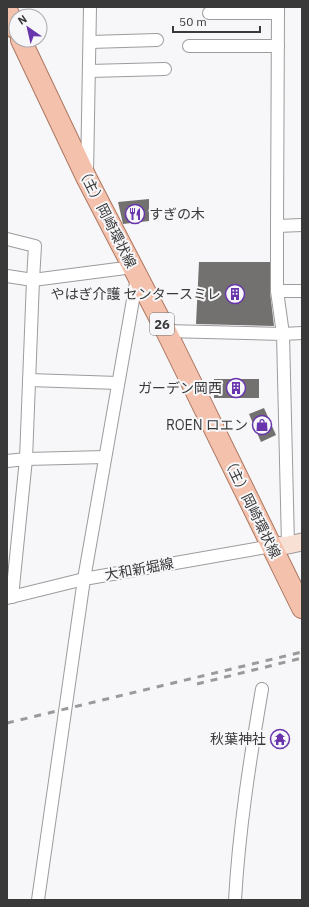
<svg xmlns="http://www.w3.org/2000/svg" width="309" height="907" viewBox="0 0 309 907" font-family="'IBM Plex Sans','Noto Sans JP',sans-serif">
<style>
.building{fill:#72716f}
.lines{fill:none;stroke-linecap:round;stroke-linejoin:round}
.street-casing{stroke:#9c9c9e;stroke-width:14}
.secondary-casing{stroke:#9c9c9e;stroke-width:19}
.primary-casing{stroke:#ad7760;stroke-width:22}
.street{stroke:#fff;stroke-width:12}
.secondary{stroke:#f9e0d5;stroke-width:17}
.primary{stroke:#f3c1ac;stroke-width:20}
.rail{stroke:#9a9a9b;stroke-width:3;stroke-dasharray:7 7;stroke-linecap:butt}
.labels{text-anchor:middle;stroke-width:4;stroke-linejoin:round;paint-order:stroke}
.shield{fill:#f7f7f9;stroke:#727273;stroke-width:1}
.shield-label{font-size:13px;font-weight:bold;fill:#39393a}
.poi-label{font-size:14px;fill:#39393a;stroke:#f7f7f9;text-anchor:end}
.street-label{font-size:14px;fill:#39393a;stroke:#f7f7f9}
</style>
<rect width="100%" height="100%" fill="#f7f7f9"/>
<!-- building -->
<g class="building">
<polygon points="149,199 149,221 123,224 118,202"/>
<polygon points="199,262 270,262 270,292 274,326 196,324"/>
<rect x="214" y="379" width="45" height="19"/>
<polygon points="264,408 276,435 261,442 249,414"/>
</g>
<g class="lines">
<defs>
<g id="street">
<polyline points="278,7 277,226 277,291 283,334 302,333"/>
<polyline points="209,13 278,13"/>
<polyline points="90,42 157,40"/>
<polyline points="189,46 278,46"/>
<polyline points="89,71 165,69"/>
<polyline points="87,174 90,7"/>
<polyline points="277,226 302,225"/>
<polyline points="7,239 35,246 33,280 26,459 12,597"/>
<polyline points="7,276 33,280 133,267"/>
<polyline points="277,291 302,291"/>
<polyline points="166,331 283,334 288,545"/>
<polyline points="29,380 118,383"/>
<polyline points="7,461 26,459 105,457"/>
<polyline points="7,598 84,579 272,546"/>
<polyline points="38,900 84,579 137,277"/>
<path d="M235,900c4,-71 15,-141 27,-211"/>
</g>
<polyline id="secondary" points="272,546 288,545 302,542"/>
<g id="primary">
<polyline points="7,10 16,29"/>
<polyline points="21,40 87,179 166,331 302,608"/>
</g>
</defs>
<!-- street casing -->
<use href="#street" class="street-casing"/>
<!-- secondary casing -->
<use href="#secondary" class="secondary-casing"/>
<!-- primary casing -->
<use href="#primary" class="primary-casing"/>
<!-- street -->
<use href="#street" class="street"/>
<!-- secondary -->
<use href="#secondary" class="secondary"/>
<!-- primary -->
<use href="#primary" class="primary"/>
<!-- rail -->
<g class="rail">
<polyline points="197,684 302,658"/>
<polyline points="7,723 302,652"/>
</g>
</g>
<!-- icons -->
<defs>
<symbol id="restaurant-ring" viewBox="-11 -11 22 22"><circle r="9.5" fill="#f7f7f9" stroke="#6835ac" stroke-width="1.5"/><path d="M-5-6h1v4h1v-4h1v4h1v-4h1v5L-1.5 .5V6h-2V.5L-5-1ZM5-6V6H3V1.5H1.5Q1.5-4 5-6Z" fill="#6835ac"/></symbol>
<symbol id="building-ring" viewBox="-11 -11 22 22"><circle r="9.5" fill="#f7f7f9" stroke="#6835ac" stroke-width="1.5"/><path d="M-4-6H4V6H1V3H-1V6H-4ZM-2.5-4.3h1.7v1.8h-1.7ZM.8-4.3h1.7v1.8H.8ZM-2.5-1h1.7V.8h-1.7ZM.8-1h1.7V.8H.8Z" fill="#6835ac"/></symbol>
<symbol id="shop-ring" viewBox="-11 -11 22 22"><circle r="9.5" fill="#f7f7f9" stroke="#6835ac" stroke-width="1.5"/><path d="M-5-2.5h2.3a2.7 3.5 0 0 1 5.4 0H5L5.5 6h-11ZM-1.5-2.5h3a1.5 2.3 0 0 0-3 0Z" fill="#6835ac"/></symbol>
<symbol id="temple-ring" viewBox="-11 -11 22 22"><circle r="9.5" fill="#f7f7f9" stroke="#6835ac" stroke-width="1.5"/><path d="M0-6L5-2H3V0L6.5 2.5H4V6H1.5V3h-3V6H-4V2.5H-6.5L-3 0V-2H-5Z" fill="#6835ac"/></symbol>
</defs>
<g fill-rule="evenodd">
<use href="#restaurant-ring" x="124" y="203" width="22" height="22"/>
<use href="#building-ring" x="224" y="283" width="22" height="22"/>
<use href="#building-ring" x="225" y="377" width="22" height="22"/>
<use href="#shop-ring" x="251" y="414" width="22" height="22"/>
<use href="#temple-ring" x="269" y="728" width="22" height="22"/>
</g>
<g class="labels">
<!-- shield labels -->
<rect class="shield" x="150" y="313" width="24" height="22" rx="3"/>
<g class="shield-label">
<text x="162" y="329">26</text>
</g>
<!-- poi labels -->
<g class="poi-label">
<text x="149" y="219" text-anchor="start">すぎの木</text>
<text x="221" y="299">やはぎ介護 センタースミレ</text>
<text x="222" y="393">ガーデン岡西</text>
<text x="248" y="430">ROEN ロエン</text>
<text x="266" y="744">秋葉神社</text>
</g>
<!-- street labels -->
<g class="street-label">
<text transform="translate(107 217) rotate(63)" y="5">（主）岡崎環状線</text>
<text transform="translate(252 507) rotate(64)" y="5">（主）岡崎環状線</text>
<text transform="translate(139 569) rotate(-10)" y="5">大和新堀線</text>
</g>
</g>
<!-- border -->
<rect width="309" height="907" fill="none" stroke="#39393a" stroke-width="16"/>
<!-- north arrow -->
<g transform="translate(28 28) rotate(326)"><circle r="19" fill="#f7f7f9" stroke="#ababad"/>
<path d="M0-3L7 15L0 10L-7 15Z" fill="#6835ac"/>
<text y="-6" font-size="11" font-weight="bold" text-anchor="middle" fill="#39393a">N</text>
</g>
<!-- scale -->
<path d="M173 26v6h87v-6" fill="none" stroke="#39393a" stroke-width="2"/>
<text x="179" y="26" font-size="12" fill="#39393a" stroke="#f7f7f9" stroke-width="3" paint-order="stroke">50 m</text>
</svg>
